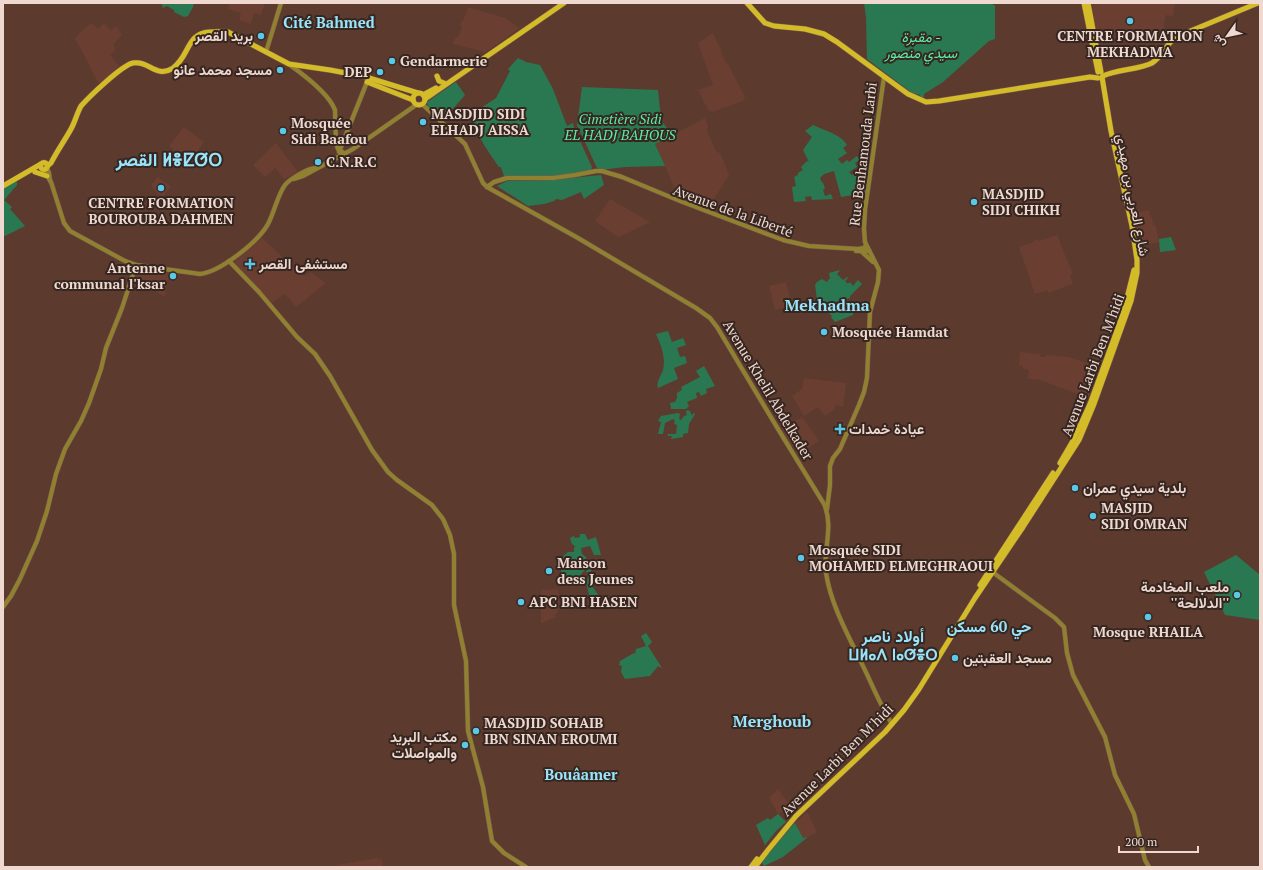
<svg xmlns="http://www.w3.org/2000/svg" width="1263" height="870" viewBox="0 0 1263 870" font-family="'PT Serif',Vazirmatn,'Noto Sans Tifinagh',serif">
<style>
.built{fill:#6a3f31}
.green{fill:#2a7852}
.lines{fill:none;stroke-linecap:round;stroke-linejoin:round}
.minor-casing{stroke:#7a5a4e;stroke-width:5}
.major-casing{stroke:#7a5a4e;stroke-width:6}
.minor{stroke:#908130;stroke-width:4}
.major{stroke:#d4bc29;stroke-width:5}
.poi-dot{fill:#5ac8e6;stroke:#362620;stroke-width:1.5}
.labels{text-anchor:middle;stroke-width:4;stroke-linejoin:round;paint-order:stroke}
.poi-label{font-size:14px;font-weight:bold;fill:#eed8d0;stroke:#362620;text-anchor:start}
.park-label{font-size:14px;font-style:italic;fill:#5ceaa5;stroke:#362620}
.street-label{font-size:14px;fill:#eed8d0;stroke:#362620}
.neighbourhood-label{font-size:15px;font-weight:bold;fill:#99e4fa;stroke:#362620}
.quarter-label{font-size:16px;font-weight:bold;fill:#99e4fa;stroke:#362620}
.district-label{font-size:18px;font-weight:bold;fill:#99e4fa;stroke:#362620}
</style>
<rect width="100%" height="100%" fill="#5d3a2e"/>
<!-- built -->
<g class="built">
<polygon points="229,3 265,3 261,15 254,13 251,24 239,20 241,13 228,9"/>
<polygon points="1092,3 1175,3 1173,16 1166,15 1161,40 1121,33 1121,35 1107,33 1096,36"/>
<polygon points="468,7 505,18 520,28 484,53 482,51 453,44 455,37 458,37 462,27 460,26 461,21 463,21"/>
<polygon points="91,23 98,29 104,23 111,31 116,26 122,35 113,45 116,49 110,55 119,66 101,84 98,82 75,38"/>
<polygon points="713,33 722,52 721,53 726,63 728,64 745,97 743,101 712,112 708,110 698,90 713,85 698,43"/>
<polygon points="705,118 708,125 707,131 716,151 721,154 729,175 712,202 705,202 700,200 699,196 693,193 686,196 683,189 677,193 655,144"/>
<polygon points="184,127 204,142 189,163 169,146"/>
<polygon points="276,143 298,172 284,179 275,168 270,173 265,177 253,165"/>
<polygon points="157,177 171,186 163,197 159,195 151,186"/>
<polygon points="610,199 650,222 619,237 616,236 595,221"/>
<polygon points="1149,210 1154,226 1156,226 1159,242 1137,246 1132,214"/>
<polygon points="1057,235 1073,274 1070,275 1073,284 1048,293 1047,290 1035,294 1019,247 1033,242 1035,239 1039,241"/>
<polygon points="262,238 298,271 305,276 310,272 325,282 325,284 296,307 285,294 272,303 237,266 236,267 233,263"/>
<polygon points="136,268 169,273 165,297 133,278"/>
<polygon points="786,282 792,306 775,310 769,286"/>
<polygon points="1020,352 1040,354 1040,357 1045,357 1046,355 1069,357 1099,367 1088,398 1040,380 1028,379 1029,370 1023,369 1023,366 1019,365"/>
<polygon points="804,378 846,383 843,407 835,405 835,409 825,416 818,407 804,416 792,396 802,389"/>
<polygon points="802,417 819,441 808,448 802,439 790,448 780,431"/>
<polygon points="558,589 559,609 555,615 556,617 542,623 541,622 541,590"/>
<polygon points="778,789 790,805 778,814 769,798"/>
<polygon points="807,812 817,832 803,839 795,823"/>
<polygon points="377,858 382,860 383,867 338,867 337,865"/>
</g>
<!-- green -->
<g class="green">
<polygon points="161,3 194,3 193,7 188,16 184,17 174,12 174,10 167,6 163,8"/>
<polygon points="864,3 993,3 993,5 995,5 995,39 989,41 943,82 924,94 924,97 920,97 920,95 912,93 867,59 866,17"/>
<path d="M518,58l8,4 14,3 13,24 14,37 6,-3 1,5 18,39 -1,4 -38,5h-49l-3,-9h-2c-7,-10 -27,-39 -28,-49l10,-10 15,-10 14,-27 -2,-2z"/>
<polygon points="456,82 465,95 451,111 441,119 440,116 428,108 427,102"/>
<polygon points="582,87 658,90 661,120 672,135 655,144 665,166 625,167 601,170 597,168 577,125"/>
<path d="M813,125c10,5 28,9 34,20l-4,3 4,5 -9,6 4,5 5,-4 2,2 8,-6 3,4 -5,3 2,4 -8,5 3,3 5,-2 1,1 10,-5 -3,24 -24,4 -7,-26 -10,3 -4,4 1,3 2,2 2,5 -2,2 2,6 6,-2 2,5 -21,1 -1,-4 -6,1 1,4 -12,1 -2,-15 4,-1 -2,-9 4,-2v-2l5,-3 -2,-3 6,-6 2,1 -6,-12 9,-13 -7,-6z"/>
<polygon points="601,175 604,185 584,199 581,192 562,200 556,199 554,201 544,204 528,206 497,186 507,181 552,180"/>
<polygon points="17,181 17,185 4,200 12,207 10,209 25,226 3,237 3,188"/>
<polygon points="1171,237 1176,250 1160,252 1159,239"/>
<polygon points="840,270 837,274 843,280 847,277 848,278 845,281 848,284 850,282 853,286 858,280 862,284 850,296 850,298 836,302 838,307 850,304 853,311 853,315 835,322 831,317 832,316 825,309 822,312 817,300 815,285 817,282 822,279 827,282 830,278 829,273"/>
<path d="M668,331l4,11 11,-4 3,7 -9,3 3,9 5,-1 2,7 -13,5 4,11 -20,9c-2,-6 3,-12 5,-18 3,-12 -2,-25 -7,-36z"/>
<polygon points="704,366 715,386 706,389 707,393 701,396 699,392 696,393 697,398 687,402 689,406 686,409 671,409 670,403 675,402 677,398 677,393 682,390 681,387 700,377 696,371"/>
<polygon points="687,410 690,411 692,416 693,413 695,414 689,424 688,433 683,434 683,437 671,439 672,436 668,436 668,434 676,434 677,425 674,424 675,421 673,419 665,423 663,434 658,434 661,422 658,421 661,416 678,413 680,414 679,419 681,420 684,416 687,415 686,412"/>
<polygon points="580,534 585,534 588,540 596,537 601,555 594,555 590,546 581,548 582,554 586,557 588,565 593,564 595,567 589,573 586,572 589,567 587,567 574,583 571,580 567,582 562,581 560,559 568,552 574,552 574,547 576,547 572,544 570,538 574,536 575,538 580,537"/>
<polygon points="1236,555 1260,575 1260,620 1225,615 1204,572"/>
<polygon points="590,574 593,575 594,581 596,584 592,586 601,599 593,603 591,603 586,582"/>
<polygon points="646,633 652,642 648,646 662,668 658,666 650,676 625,679 621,672 622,666 619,665 620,661 634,653 635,654 636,649 646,646 641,636"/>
<polygon points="778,814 786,822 776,831 765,845 756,825 768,818 770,820"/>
<polygon points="795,823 803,838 808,837 783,857 764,866 762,863 764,859 790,828"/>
</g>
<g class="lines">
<defs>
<g id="minor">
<polyline points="266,52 281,3"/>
<path d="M290,65c14,10 39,29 45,45l1,33 2,6 7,5"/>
<path d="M422,104l43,40 18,39 4,4 91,51 118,70 14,10 7,9 61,102 46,75c10,22 -1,46 2,69 5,32 22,62 36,91 10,20 18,41 30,60"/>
<polyline points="339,152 367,82"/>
<polyline points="47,168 49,173 50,181"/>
<path d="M43,169l8,13 13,41 6,8 55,30 11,4 64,9c20,-2 58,-32 68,-50 6,-11 10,-30 17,-39 5,-6 24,-18 32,-17"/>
<polyline points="294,179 303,176 353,149 416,105"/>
<polyline points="487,187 494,182 507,178 553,178 575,175 596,171 602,171 622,177 680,201 783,240 809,246 858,249 864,248 866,245"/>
<polyline points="856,251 869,251"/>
<polyline points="862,252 873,262"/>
<polyline points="229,261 259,292 297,337 315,354 330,376 372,450 388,472 397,480 432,505 443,519 450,535 454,554 454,605 466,661 468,731 483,787 492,841 504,853 526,867"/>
<polyline points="827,509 830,485 830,466 833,458 840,449 859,405 864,392 867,378 870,312 878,282 879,270 865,242 864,229 865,210 884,77"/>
<polyline points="991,571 1055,618 1064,627 1067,653 1073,675 1105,737 1115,775 1134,814 1145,860 1149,867"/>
<polyline points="3,607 11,596 20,579 37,541 47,511 56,474 65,449 81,421 89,403 101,369 106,348 122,308 136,265"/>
</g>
<g id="major">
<polyline points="747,3 765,23 774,26 805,29 824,34 837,42 908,94 926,102 939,101 1090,77 1098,78"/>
<polyline points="1084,3 1098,72"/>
<polyline points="1088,3 1101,72"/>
<polyline points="437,76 439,81 444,83"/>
<path d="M1103,76c15,-7 35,-6 49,-13 10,-6 14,-19 24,-26l82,-34"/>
<polyline points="369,78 418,93"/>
<polyline points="367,82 413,100"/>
<circle cx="419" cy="99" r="6"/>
<polyline points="423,95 436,88"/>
<polyline points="425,99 564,3"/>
<circle cx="44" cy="166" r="3.5"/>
<path d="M47,166l4,-3c6,-12 14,-23 20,-34 4,-7 6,-16 10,-23 8,-9 41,-41 52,-43 16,-3 23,16 40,5 17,-12 13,-35 37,-36 6,0 12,-1 18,0l61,32 41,6 37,7"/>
<polyline points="35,172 47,176"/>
<polyline points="3,186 41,164"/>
<polyline points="1060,463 1074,439 1090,404 1123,314 1134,270"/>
<polyline points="980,585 1053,473"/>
<polyline points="751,867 757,859"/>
<polyline points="755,867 768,850 796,816 885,732 904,710 919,689 975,598 1023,527 1079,440 1094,404 1131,301 1137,273 1137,260 1132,226 1111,131 1102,77"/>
</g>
</defs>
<!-- minor casing -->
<use href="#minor" class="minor-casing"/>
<!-- major casing -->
<use href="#major" class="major-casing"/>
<!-- minor -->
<use href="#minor" class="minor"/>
<!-- major -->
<use href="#major" class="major"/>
</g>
<!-- markers -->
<g class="poi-dot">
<circle cx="1130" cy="21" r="4"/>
<circle cx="261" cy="36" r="4"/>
<circle cx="392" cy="61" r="4"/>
<circle cx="280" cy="70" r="4"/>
<circle cx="380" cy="72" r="4"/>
<circle cx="423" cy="122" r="4"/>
<circle cx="283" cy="131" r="4"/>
<circle cx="318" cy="162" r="4"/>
<circle cx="161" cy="188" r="4"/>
<circle cx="974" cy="202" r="4"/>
<path d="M248 258h4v4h4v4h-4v4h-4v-4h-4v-4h4z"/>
<circle cx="173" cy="276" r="4"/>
<circle cx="824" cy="332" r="4"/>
<path d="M838 423h4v4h4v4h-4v4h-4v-4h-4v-4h4z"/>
<circle cx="1075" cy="488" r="4"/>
<circle cx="1093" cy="516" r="4"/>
<circle cx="801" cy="558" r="4"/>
<circle cx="549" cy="571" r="4"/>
<circle cx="1237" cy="595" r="4"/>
<circle cx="521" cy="602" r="4"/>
<circle cx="1148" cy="617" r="4"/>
<circle cx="955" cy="658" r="4"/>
<circle cx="476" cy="731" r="4"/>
<circle cx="465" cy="745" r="4"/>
</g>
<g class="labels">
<!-- poi labels -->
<g class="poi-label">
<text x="253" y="41" text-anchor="end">بريد القصر</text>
<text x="1130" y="41" text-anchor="middle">CENTRE FORMATION<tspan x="1130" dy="16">MEKHADMA</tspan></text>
<text x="400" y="66">Gendarmerie</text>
<text x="272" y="75" text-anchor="end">مسجد محمد عانو</text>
<text x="372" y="77" text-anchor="end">DEP</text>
<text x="431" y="119">MASDJID SIDI<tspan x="431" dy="16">ELHADJ AISSA</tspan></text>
<text x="291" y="128">Mosquée<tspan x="291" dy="16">Sidi Baafou</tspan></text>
<text x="326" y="167">C.N.R.C</text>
<text x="982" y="199">MASDJID<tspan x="982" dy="16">SIDI CHIKH</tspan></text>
<text x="161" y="208" text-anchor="middle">CENTRE FORMATION<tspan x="161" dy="16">BOUROUBA DAHMEN</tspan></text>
<text x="259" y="269">مستشفى القصر</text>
<text x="165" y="273" text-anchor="end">Antenne<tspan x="165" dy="16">communal l'ksar</tspan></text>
<text x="832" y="337">Mosquée Hamdat</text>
<text x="849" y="434">عيادة خمدات</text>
<text x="1083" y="493">بلدية سيدي عمران</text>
<text x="1101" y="513">MASJID<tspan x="1101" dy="16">SIDI OMRAN</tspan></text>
<text x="809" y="555">Mosquée SIDI<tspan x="809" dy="16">MOHAMED ELMEGHRAOUI</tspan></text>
<text x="557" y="568">Maison<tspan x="557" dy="16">dess Jeunes</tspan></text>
<text x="1229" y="592" text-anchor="end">ملعب المخادمة<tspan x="1229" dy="16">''الدلالحة''</tspan></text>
<text x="529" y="607">APC BNI HASEN</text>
<text x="1148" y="637" text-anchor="middle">Mosque RHAILA</text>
<text x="963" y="663">مسجد العقبتين</text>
<text x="484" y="728">MASDJID SOHAIB<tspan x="484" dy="16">IBN SINAN EROUMI</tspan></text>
<text x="457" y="742" text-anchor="end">مكتب البريد<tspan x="457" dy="16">والمواصلات</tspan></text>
</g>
<!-- park labels -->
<g class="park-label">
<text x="921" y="42">مقبرة -<tspan x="921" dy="16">سيدي منصور</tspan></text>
<text x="620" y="124">Cimetière Sidi<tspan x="620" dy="16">EL HADJ BAHOUS</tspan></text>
</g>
<!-- street labels -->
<g class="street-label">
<text transform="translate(863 154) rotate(-83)" y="5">Rue Benhamouda Larbi</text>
<text transform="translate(1133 195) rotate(79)" y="5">شارع العربي بن مهيدي</text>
<text transform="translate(733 211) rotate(20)" y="5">Avenue de la Liberté</text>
<text transform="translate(1093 365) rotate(-69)" y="5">Avenue Larbi Ben M'hidi</text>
<text transform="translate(768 390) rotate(59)" y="5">Avenue Khelil Abdelkader</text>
<text transform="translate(837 760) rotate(-45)" y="5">Avenue Larbi Ben M'hidi</text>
</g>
<!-- neighbourhood labels -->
<g class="neighbourhood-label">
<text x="329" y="28">Cité Bahmed</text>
<text x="989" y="632">حي 60 مسكن</text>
<text x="581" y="780">Bouâamer</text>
</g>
<!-- quarter labels -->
<g class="quarter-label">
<text x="827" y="311">Mekhadma</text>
<text x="893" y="642">أولاد ناصر<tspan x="893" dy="18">ⵡⵍⴰⴷ ⵏⴰⵚⴻⵔ</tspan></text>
<text x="772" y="727">Merghoub</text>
</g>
<!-- district labels -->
<g class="district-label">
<text x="169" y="166">القصر ⵍⴻⵇⵚⵔ</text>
</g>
</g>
<!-- border -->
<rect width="1263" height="870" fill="none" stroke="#eed8d0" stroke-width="8"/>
<!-- north arrow -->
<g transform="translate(1227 36) rotate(237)" stroke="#362620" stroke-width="3" paint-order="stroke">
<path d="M0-3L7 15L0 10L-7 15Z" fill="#eed8d0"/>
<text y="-6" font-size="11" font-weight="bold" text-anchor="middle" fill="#eed8d0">ش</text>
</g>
<!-- scale -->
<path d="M1119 846v6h79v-6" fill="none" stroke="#eed8d0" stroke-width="2"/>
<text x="1125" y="846" font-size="12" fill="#eed8d0" stroke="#362620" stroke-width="3" paint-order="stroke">200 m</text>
</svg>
